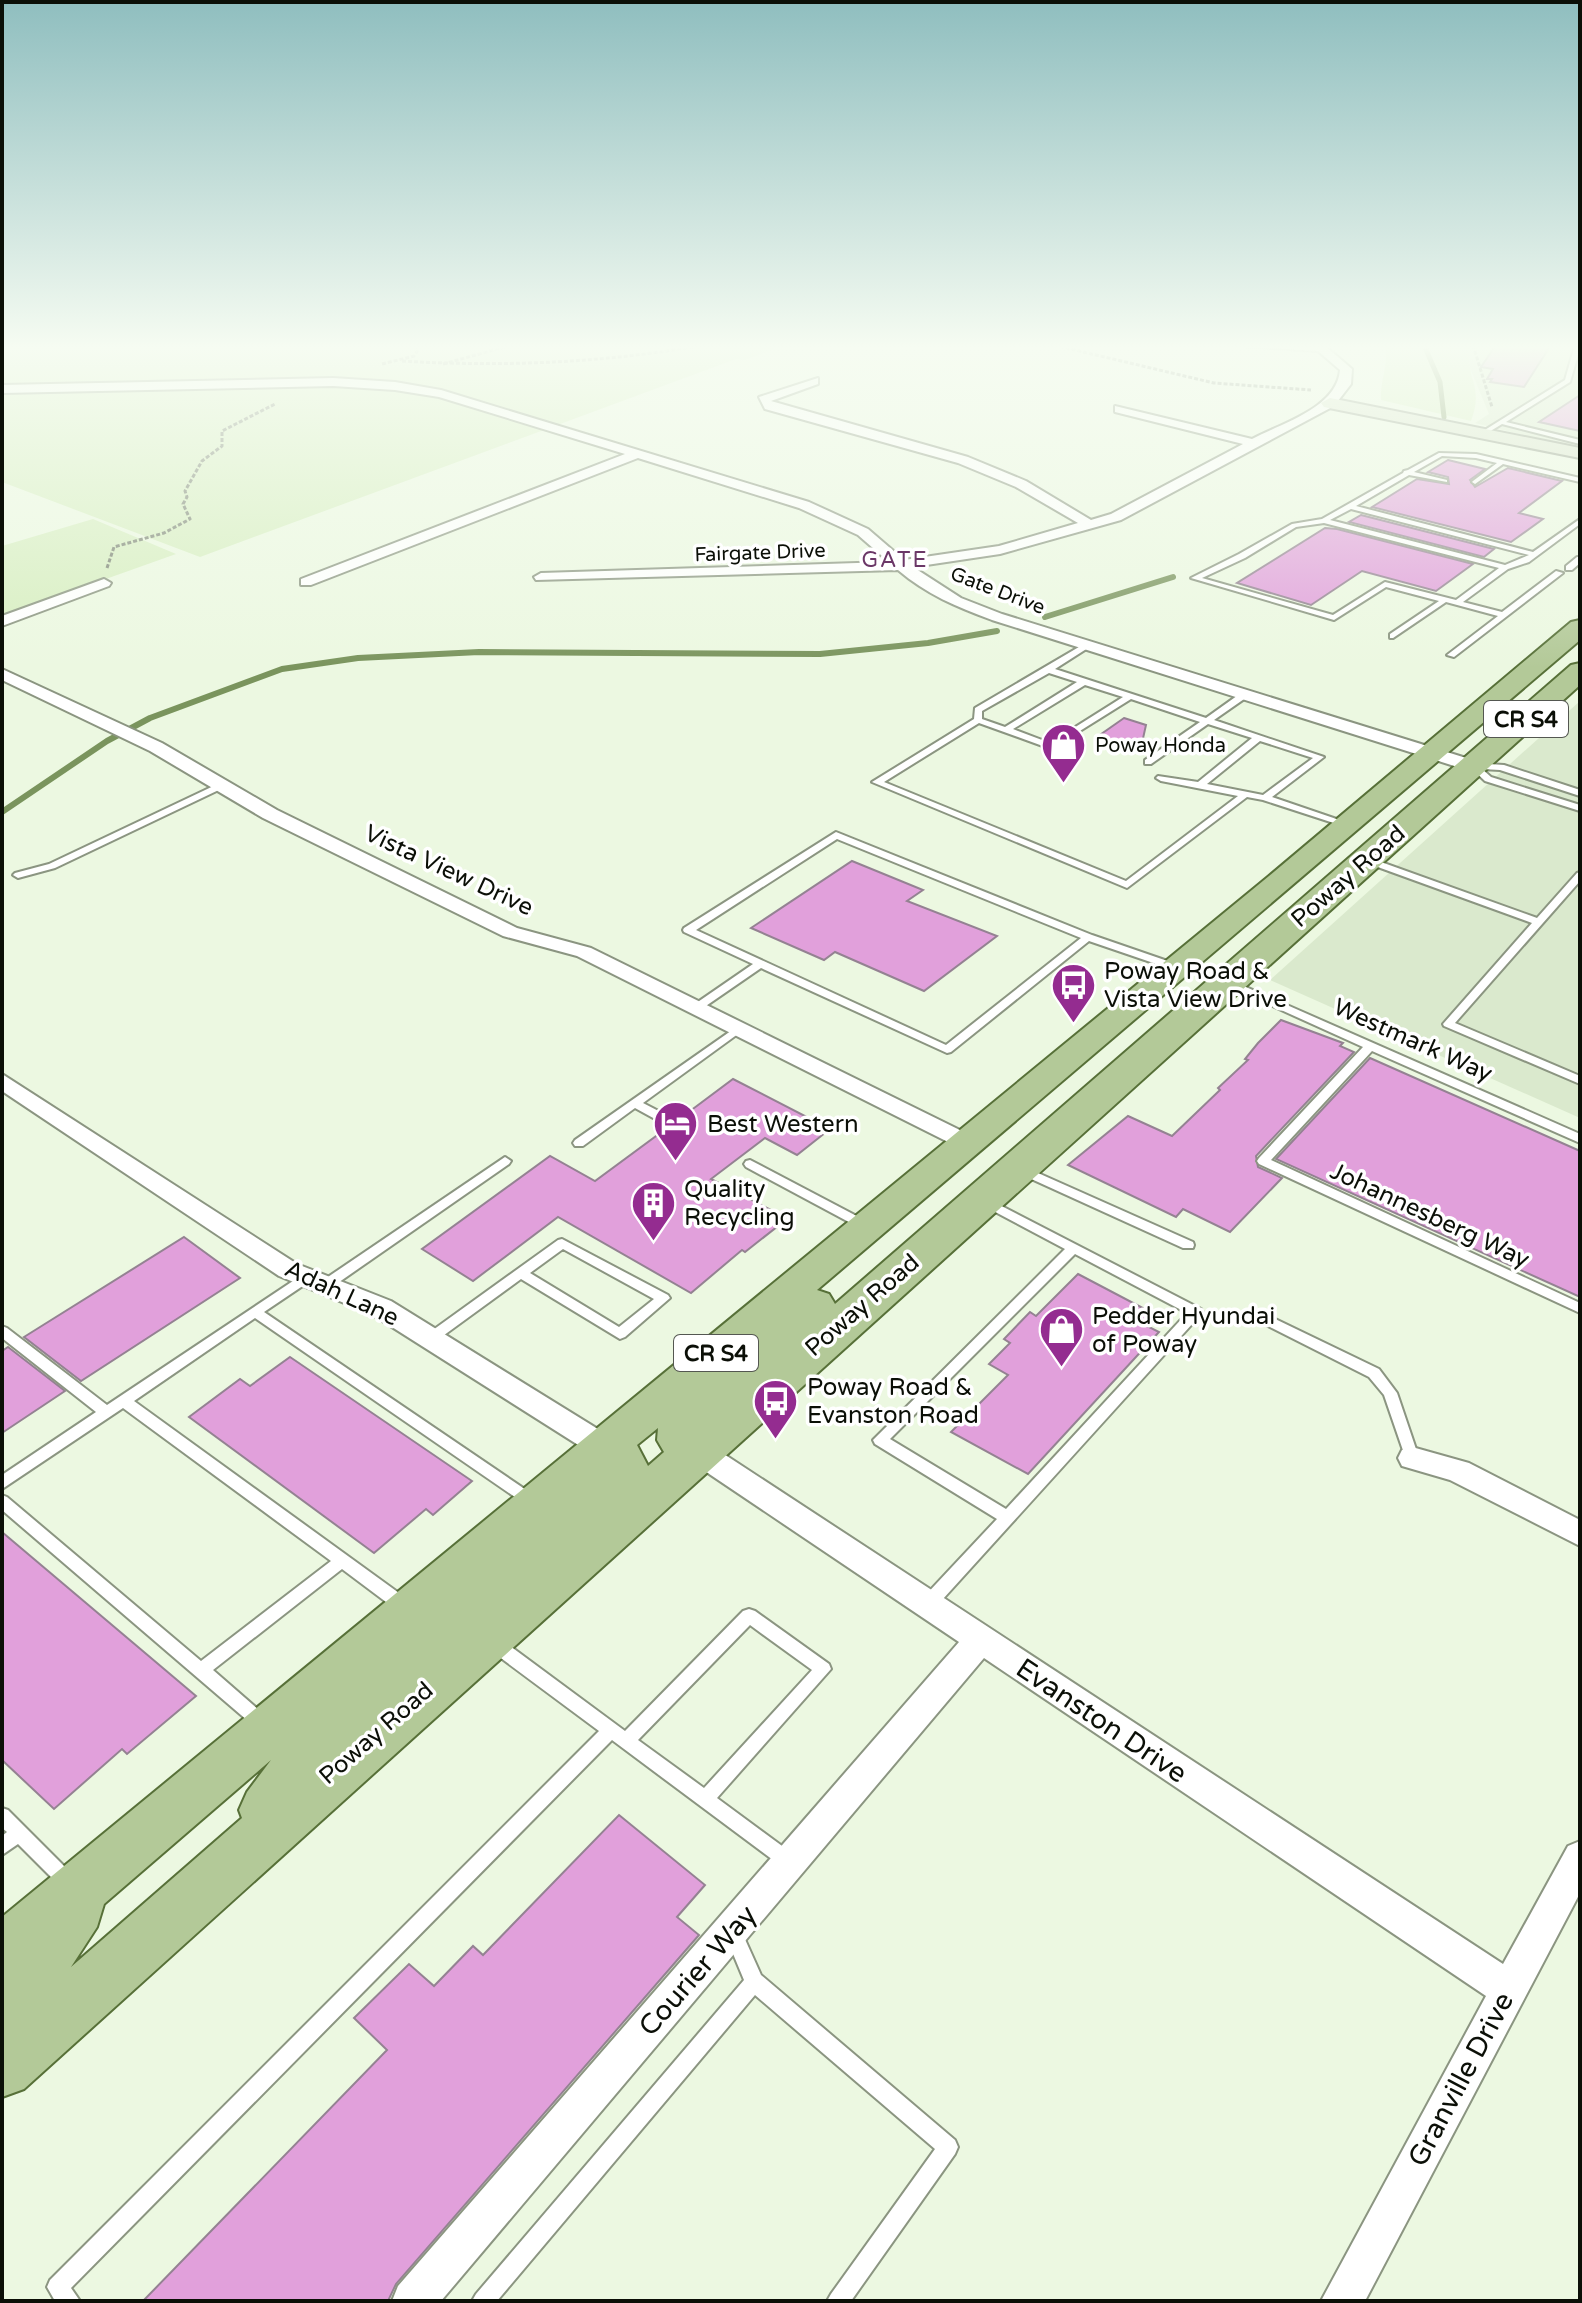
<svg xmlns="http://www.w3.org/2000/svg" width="1582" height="2303" viewBox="0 0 1582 2303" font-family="'Varela Round',sans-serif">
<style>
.built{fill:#dae9cd}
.green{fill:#d7eec0}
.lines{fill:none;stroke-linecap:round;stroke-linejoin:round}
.stream-far1{stroke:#7a945d;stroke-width:5}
.stream{stroke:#7a945d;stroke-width:6}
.building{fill:#e1a0db;stroke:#948292;stroke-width:2}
.lane-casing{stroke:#8b9581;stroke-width:4}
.street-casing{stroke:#8b9581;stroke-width:4}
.secondary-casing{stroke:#8b9581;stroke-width:4}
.primary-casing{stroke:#577038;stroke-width:4}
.path{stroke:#7a8272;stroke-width:3;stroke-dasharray:4 2;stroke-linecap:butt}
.lane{fill:#fff;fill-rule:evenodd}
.street{fill:#fff;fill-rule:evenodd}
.secondary{fill:#d9e4cb;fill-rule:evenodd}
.primary{fill:#b3c998;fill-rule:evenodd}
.labels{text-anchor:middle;stroke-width:7;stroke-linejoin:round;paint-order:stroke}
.far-street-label{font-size:20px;fill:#0b0f07;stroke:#fff}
.far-poi-label{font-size:20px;fill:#0b0f07;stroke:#fff;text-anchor:start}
.far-neighbourhood-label{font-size:22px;letter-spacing:2px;fill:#6b3767;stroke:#fff}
.shield{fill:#fff;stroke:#545751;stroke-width:2}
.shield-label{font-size:22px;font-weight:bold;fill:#0b0f07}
.street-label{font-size:24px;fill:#0b0f07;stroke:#fff}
.poi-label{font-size:24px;fill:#0b0f07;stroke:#fff;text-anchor:start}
.near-street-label{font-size:28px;fill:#0b0f07;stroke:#fff}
</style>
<rect width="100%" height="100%" fill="#ecf8e1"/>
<!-- built -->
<g class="built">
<polygon points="1468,345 1580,345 1580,449 1475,423 1489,414 1467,361"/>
<polygon points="1580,701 1580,1118 1270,980"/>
</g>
<!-- green -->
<g class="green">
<polygon points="2,345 784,345 745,360 736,359 200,557 2,482"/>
<path d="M1385,345h85c-6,34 15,40 1,76l-90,-21c-1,-20 8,-36 4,-55z"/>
<polygon points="93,519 176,554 2,616 2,546"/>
</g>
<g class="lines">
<!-- stream-far1 -->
<polyline class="stream-far1" points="1424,345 1440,382 1444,417"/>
<!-- stream -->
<g class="stream">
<polyline points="1045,617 1173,577"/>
<polyline points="2,812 107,741 150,718 282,669 358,658 479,652 820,654 928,643 997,631"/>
</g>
</g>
<!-- building -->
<g class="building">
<polygon points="1496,345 1551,345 1524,387 1490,382 1492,379 1487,379 1493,369 1481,367"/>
<polygon points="1580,395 1580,431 1539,422"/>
<polygon points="1448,460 1485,469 1470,480 1475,487 1508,468 1562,481 1519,513 1543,519 1511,542 1372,507 1417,479 1449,484 1448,477 1428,472"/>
<polygon points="1361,515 1494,549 1484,557 1349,522"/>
<polygon points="1325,528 1337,529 1473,564 1436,591 1362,571 1311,605 1237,583"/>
<polygon points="1124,718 1146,725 1140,752 1097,737"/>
<polygon points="852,861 923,890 907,901 997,936 924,991 835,952 824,960 751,928"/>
<polygon points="1281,1020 1343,1043 1340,1046 1354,1052 1256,1156 1258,1167 1282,1178 1230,1232 1183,1209 1176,1217 1068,1165 1128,1116 1172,1136 1220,1090 1218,1088 1248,1060 1245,1059 1258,1043"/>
<polygon points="1370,1058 1580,1151 1580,1297 1276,1159"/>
<polygon points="733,1079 830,1129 797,1155 765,1138 711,1179 769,1209 761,1216 778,1226 745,1252 742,1250 691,1293 558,1217 473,1281 422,1249 550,1156 595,1181 667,1128 676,1127 678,1120"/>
<polygon points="184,1237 240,1278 81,1381 24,1337"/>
<polygon points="1078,1274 1158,1316 1147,1326 1159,1332 1028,1474 951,1432 1008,1375 989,1364 1010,1343 1004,1339 1030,1312 1036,1316"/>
<polygon points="8,1347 65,1391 2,1433 2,1351"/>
<polygon points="290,1357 472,1481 433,1515 426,1509 374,1553 189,1417 240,1379 250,1386"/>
<polygon points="2,1532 196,1696 127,1754 122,1749 54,1809 2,1760"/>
<polygon points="619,1815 705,1885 677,1917 699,1935 396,2284 388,2301 143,2301 387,2050 354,2018 409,1964 434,1986 473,1946 483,1955"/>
</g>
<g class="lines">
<defs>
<g id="lane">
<polygon points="1575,345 1580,345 1580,348 1570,382 1506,422 1580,440 1580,444 1502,424 1484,435 1480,435 1480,433 1565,380"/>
<path d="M1439,453l37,1 104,24v4l-77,-18 -28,20 -3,-2 1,-1 24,-18 -21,-5 -34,-2 -28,16 33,8v2l-38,-7 -53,31 177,46 47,-33v5l-51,38 -21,7 -45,33 39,10 54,-41 7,2 -109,84 -7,-2 51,-39 -52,-14 -53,36h-3v-4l49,-33 -53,-14 -52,33 -143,-42 48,-24 53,-30 30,-5 81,-46 1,-2 4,-1zM1351,509l178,46 -24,10 -175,-45zM1324,523l175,45 -43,32 -71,-18 -52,33 -131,-37 43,-20 51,-31z"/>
<polygon points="1577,557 1580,557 1580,563 1572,570 1566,570 1566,566"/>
<path d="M1084,644l7,2 -36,23 151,49 35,-25h6v4l-33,23 110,37 -52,40 82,28 -2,2h-6l-83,-27 -16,-3 -120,91 -255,-106 102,-63 1,-11zM1049,673l28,9 -72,45 -23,-8v-8zM1085,685l38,12 -73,46 -37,-14zM1131,699l69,23 -55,38v4h6l57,-40 44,14 -54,44 -40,-6 -2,2 5,3 77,15 -112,85 -242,-99 95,-59 72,26zM1260,741l53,17 -50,37 -56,-11z"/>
<polygon points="1473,763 1504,765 1580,790 1580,796 1500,770 1482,769 1491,777 1580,805 1580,811 1485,781 1469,766"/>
<polygon points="222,782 227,785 225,787 55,868 18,878 13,875 15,873 49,864"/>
<path d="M836,832l256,103 90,31 1,2 -1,2h-8l-85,-29 -138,111 -4,1 -186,-85 -61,42h-8l-1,-2 1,-2 61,-42 -69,-32 -1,-2 1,-2zM837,839l244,99 -135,107 -250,-115z"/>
<polygon points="1367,857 1537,918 1577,873 1580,872 1580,881 1455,1023 1580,1076 1580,1084 1444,1026 1443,1024 1532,923 1364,862 1362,860"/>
<polygon points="1230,980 1580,1134 1580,1143 1372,1051 1271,1160 1580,1303 1580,1313 1259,1164 1257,1161 1259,1158 1363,1047 1226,985 1225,983"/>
<polygon points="738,1026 742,1027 744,1029 742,1031 643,1103 674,1119 676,1122 674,1125 666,1125 635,1108 583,1146 575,1146 573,1143 575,1140"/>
<polygon points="505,1157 511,1161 509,1164 332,1287 322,1287 320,1284 322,1281"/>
<polygon points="750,1160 868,1222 870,1225 864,1229 860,1228 746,1167 744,1164 746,1161"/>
<polygon points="1020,1165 1193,1242 1194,1245 1193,1248 1183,1248 1016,1172 1014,1169"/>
<path d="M988,1199l213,110 2,3 -270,298 -6,2 -6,-2 -2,-5 2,-5 76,-81 -122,-75 -2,-4 192,-191 -81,-43 -2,-3 2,-3zM1075,1254l112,59 -181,196 -116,-70z"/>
<path d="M562,1239l106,56 2,3 -45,39 -5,2 -99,-60 -85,62h-10l-2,-3 2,-3 132,-95zM563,1249l91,50 -35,28 -89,-54z"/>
<polygon points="308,1271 313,1273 314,1276 313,1279 264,1312 535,1496 537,1500 535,1504 530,1506 525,1504 255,1318 134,1401 410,1601 412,1606 410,1611 404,1613 398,1611 342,1569 213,1670 267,1717 269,1722 267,1727 261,1729 255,1727 2,1510 2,1495 7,1497 201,1661 331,1561 123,1408 2,1489 2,1475 96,1412 2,1338 2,1326 7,1328 107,1405"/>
<polygon points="1267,1315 1379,1369 1397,1393 1419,1458 1417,1462 1412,1464 1407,1462 1384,1395 1369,1377 1262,1323 1260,1320 1262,1317"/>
<path d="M749,1609l6,2 74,53 2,5 -114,129 76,56 3,6 -3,6 -6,2 -6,-2 -169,-126 -541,548 9,13h-25l-8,-14 3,-7 549,-549 -109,-81 -2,-5 2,-5 6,-2 6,2 123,91 118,-120zM750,1625l62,45 -108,118 -66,-48z"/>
<polygon points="2,1808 8,1810 75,1877 78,1883 75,1889 69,1891 63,1889 18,1844 2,1855 2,1836 7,1832 2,1828"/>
<polygon points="733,1923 739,1926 761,1975 955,2140 958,2147 955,2154 851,2301 827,2301 831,2294 935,2149 755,1995 497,2301 472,2301 476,2294 744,1980 724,1932 727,1926"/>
</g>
<g id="street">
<path d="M1227,345h97l28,24 -1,15 -17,22 -213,114 -121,34 -87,13 48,31 41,16 477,148v8h-12l-475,-150c-35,-13 -66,-26 -94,-50l-362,10 -2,-3 7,-4 348,-11 -31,-27 -59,-27 -161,-50 -327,127h-10v-6l324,-125 -186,-57 -44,-7 -62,-4 -331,7v-8l331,-7 62,4 46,8 368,112 59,27 36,31 95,-14 79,-23 -62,-36 -58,-24 -193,-54 -6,-12 59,-19v6l-47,17 197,56 58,24 65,39 20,-6 132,-70 -128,-32v-6l137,33c30,-16 85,-31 88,-69l-22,-19z"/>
<polygon points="104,579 111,583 109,586 2,626 2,616"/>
<polygon points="2,669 162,743 277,810 517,928 591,948 974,1137 978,1142 974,1147 958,1147 577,956 503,936 263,818 150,751 2,680"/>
<polygon points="2,1074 297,1264 391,1301 614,1439 618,1447 614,1455 604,1458 594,1455 373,1315 279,1276 2,1091"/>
<polygon points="697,1440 707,1443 1503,1964 1568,1846 1580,1841 1580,1893 1365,2301 1321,2301 1486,1996 984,1658 441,2301 392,2301 398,2286 959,1642 687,1459 683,1451 687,1443"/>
<polygon points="1412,1447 1469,1463 1580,1520 1580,1546 1450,1480 1402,1466 1398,1458 1402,1450"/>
</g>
<polygon id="secondary" points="1330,398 1580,448 1580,458 1324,407 1321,403"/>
<path id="primary" d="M1580,620v20l-763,650 12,4 6,10 736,-639 9,-2v22l-1556,1404 -22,8v-180l1267,-1041 302,-254zM658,1428l-1,12 7,12 -16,14 -11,-21zM271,1760l-24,32 -8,18 3,8 -171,149 26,-40 7,-23z"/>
</defs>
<!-- lane casing -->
<use href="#lane" class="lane-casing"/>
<!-- street casing -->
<use href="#street" class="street-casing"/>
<!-- secondary casing -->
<use href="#secondary" class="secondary-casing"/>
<!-- primary casing -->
<use href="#primary" class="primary-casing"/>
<!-- path -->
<g class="path">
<polyline points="1054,345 1214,383 1311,390"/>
<polyline points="1473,345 1492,407"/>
<path d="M402,361c100,6 202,2 301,-16"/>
<polyline points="382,364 414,356 418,350 414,345"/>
<polyline points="443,364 512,345"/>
<polyline points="107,568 114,547 164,533 190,519 183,504 187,497 185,491 202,461 222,446 222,431 275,404"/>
</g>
<!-- lane -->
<use href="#lane" class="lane"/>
<!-- street -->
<use href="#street" class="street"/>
<!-- secondary -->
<use href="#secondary" class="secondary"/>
<!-- primary -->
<use href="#primary" class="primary"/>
</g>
<!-- sky -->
<linearGradient id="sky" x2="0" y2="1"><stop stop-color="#8fbebf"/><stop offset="0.52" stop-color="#f6fcf2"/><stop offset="1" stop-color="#f6fcf2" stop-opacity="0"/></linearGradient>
<rect width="1582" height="668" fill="url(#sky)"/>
<!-- icons -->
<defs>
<symbol id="shop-pin" viewBox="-11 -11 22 30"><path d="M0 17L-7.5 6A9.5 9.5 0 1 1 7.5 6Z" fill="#942c90" stroke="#fff"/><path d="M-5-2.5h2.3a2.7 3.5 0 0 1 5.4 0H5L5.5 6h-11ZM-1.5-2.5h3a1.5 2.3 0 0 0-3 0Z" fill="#fff"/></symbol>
<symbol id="bus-pin" viewBox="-11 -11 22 30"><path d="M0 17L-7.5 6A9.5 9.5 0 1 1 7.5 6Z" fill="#942c90" stroke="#fff"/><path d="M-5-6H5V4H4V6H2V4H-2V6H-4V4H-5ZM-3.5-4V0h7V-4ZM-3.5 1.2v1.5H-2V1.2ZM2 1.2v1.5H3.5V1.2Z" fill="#fff"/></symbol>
<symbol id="hotel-pin" viewBox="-11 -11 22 30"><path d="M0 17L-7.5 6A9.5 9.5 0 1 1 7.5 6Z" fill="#942c90" stroke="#fff"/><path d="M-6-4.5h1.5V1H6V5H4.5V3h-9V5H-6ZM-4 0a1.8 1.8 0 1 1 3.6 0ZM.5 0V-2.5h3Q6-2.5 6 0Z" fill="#fff"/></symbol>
<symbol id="building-pin" viewBox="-11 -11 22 30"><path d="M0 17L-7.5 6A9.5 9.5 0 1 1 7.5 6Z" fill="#942c90" stroke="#fff"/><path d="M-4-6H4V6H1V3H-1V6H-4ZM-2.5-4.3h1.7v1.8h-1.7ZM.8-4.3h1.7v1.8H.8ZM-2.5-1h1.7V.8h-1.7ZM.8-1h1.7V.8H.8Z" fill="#fff"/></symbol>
</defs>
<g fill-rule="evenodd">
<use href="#shop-pin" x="1038" y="720" width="51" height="69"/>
<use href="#bus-pin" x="1048" y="960" width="51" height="69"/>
<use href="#hotel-pin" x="650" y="1098" width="51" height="69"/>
<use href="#building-pin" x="628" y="1178" width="51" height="69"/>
<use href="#shop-pin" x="1036" y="1304" width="51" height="69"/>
<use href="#bus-pin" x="750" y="1376" width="51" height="69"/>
</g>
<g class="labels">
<!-- far-street labels -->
<g class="far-street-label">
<text transform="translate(760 552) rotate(-2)" y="7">Fairgate Drive</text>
<text transform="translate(998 590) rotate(21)" y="7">Gate Drive</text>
</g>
<!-- far-poi labels -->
<g class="far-poi-label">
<text x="1095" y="752">Poway Honda</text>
</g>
<!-- far-neighbourhood labels -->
<g class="far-neighbourhood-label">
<text x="895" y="567">GATE</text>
</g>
<!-- shield labels -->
<g class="shield">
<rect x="1484" y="701" width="84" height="36" rx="6"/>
<rect x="674" y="1335" width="84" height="36" rx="6"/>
</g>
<g class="shield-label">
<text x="1526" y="727">CR S4</text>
<text x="716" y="1361">CR S4</text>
</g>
<!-- street labels -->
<g class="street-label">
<text transform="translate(449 870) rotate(25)" y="8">Vista View Drive</text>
<text transform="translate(1348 876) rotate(-41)" y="8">Poway Road</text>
<text transform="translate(1413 1040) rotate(24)" y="8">Westmark Way</text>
<text transform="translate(1430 1215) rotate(25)" y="8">Johannesberg Way</text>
<text transform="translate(342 1293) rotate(25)" y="8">Adah Lane</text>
<text transform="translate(862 1305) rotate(-41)" y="8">Poway Road</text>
<text transform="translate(376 1733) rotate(-41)" y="8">Poway Road</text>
</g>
<!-- poi labels -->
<g class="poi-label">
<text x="1104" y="979">Poway Road &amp;<tspan x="1104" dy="28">Vista View Drive</tspan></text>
<text x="707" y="1132">Best Western</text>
<text x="684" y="1197">Quality<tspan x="684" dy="28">Recycling</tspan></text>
<text x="1092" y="1324">Pedder Hyundai<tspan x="1092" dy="28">of Poway</tspan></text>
<text x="807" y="1395">Poway Road &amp;<tspan x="807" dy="28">Evanston Road</tspan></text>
</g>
<!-- near-street labels -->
<g class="near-street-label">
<text transform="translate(1102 1720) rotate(34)" y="10">Evanston Drive</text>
<text transform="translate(697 1970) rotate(-49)" y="10">Courier Way</text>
<text transform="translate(1460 2079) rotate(-62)" y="10">Granville Drive</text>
</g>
</g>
<!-- border -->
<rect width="1582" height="2303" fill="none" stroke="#0b0f07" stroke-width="8"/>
</svg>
